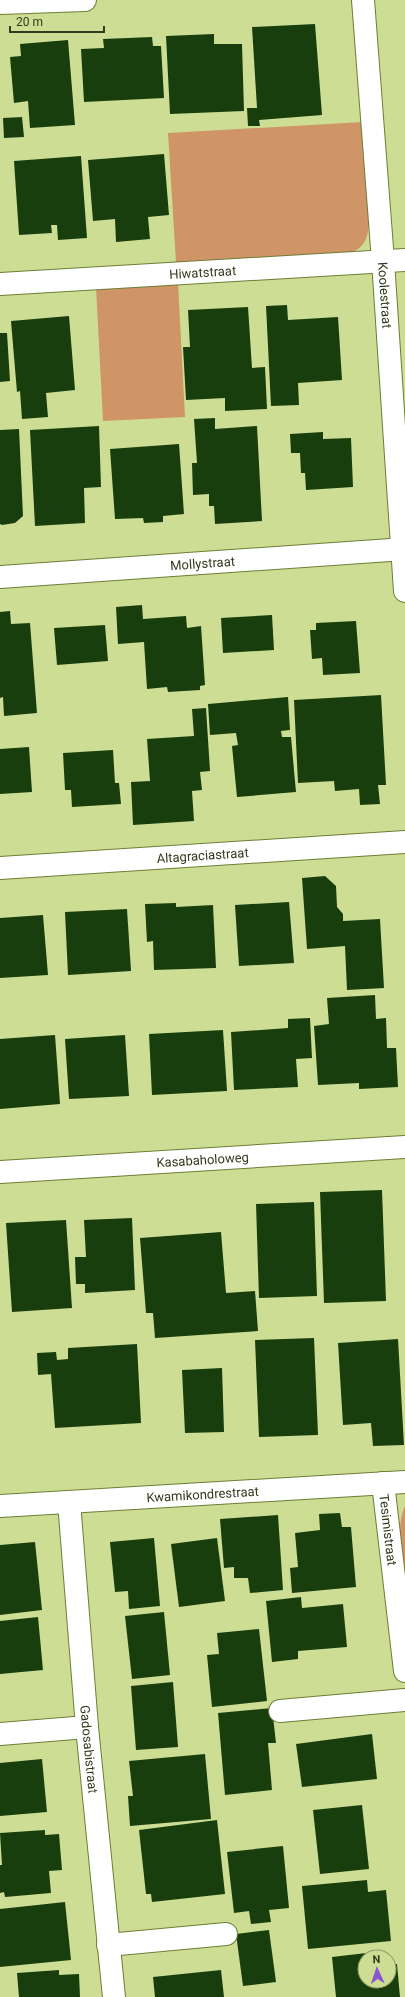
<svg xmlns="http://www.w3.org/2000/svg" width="405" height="1997" viewBox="0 0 405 1997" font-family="Roboto,sans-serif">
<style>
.green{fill:#cf9567}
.building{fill:#193e0e}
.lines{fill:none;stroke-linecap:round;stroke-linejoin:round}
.minor-casing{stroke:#6f7d36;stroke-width:24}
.minor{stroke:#fff;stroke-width:22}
.labels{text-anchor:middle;stroke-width:4;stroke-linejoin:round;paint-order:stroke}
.street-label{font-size:13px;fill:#343b1d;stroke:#cdde94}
</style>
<rect width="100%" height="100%" fill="#cdde94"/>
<!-- green -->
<g class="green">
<path d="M363,122l6,100c-1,18 -5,27 -23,32l-170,9 -8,-130z"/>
<polygon points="178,282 185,417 103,421 96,287"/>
<path d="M405,1506v72c-2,-22 -10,-51 0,-72z"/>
</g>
<!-- building -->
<g class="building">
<polygon points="315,24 322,115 259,120 260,126 248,126 247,108 257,108 252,27"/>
<polygon points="214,34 214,44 242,44 244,111 170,114 166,36"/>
<polygon points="152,37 153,46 161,46 164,98 84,102 81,49 104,48 103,39"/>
<polygon points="68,40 75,125 30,128 28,101 14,103 10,57 21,56 20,44"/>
<polygon points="22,117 24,137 4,138 3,118"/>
<polygon points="164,154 169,215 148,217 150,239 116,242 115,219 93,221 88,160"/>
<polygon points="81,156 87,238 58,240 57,225 51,225 52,233 19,235 14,161"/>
<polygon points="287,305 288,320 338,317 342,380 298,383 299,405 271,406 266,306"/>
<polygon points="248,307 252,368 265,367 267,409 225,411 225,398 186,400 183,347 190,347 188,310"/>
<polygon points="69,316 75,390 46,393 48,417 22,419 20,391 17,392 11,321"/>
<polygon points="0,333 7,333 10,381 0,382"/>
<polygon points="215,418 215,429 257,426 262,521 215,524 214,506 209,506 209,494 193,495 192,463 197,463 194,419"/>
<polygon points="99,426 101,487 84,488 85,523 35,526 30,430"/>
<polygon points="19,429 23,516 15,523 2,525 0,524 0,430"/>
<polygon points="323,432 323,439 351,438 353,487 306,490 305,473 301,473 300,453 291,453 290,434"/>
<polygon points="179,444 184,514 163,516 163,522 144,523 143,518 115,519 110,449"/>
<polygon points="142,605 143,619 186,616 187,628 201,626 205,685 200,686 200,690 168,692 167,687 147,689 144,642 118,644 116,607"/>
<polygon points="10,611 11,624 30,623 37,713 4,716 3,697 0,698 0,612"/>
<polygon points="272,615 274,650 223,653 221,618"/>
<polygon points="356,621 360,673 323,675 322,658 312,659 310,630 316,630 316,623"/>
<polygon points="105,625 108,661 57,665 54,628"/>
<polygon points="381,695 386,785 378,785 380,804 360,805 359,789 335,791 334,781 298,783 294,700"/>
<polygon points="288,697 290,730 281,731 282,737 291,737 296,792 237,797 232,746 238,745 236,733 210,735 208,704"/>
<polygon points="206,708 210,771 200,772 202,790 192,791 194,821 133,825 131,782 150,781 147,739 194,736 192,709"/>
<polygon points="29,747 32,792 0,794 0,749"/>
<polygon points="113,750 115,783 119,783 121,804 72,807 71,790 65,790 63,753"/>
<polygon points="325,876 336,886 337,907 343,914 343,921 380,919 384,988 347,990 345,946 307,949 302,878"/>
<polygon points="289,902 294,963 239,966 235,905"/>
<polygon points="176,903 176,907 213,905 216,968 154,970 153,941 147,942 145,904"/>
<polygon points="127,909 131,971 68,975 65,912"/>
<polygon points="43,915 48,975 0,978 0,918"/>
<polygon points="375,995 376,1019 386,1018 387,1048 396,1048 398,1087 359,1089 359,1083 318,1085 314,1026 329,1024 327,998"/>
<polygon points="310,1018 312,1058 296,1059 298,1087 234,1090 231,1032 288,1028 288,1019"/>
<polygon points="223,1030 227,1091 152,1095 149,1034"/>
<polygon points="55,1035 60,1104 0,1109 0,1039"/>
<polygon points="125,1035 129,1096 69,1099 65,1039"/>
<polygon points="382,1190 386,1301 324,1303 320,1192"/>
<polygon points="314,1202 317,1296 259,1298 256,1204"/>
<polygon points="132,1218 135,1290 85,1293 85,1284 76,1284 75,1257 86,1257 84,1220"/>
<polygon points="66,1220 72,1308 12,1312 6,1223"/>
<polygon points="221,1232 226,1293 255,1291 258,1331 155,1338 153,1313 146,1313 140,1238"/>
<polygon points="314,1338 318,1435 259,1437 255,1340"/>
<polygon points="398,1339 404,1445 373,1446 371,1423 343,1425 338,1343"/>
<polygon points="137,1344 141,1423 55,1428 51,1374 38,1375 37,1353 56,1352 57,1360 68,1359 68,1348"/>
<polygon points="222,1368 224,1432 185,1433 182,1370"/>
<polygon points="340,1513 342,1527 351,1527 356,1587 292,1593 290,1568 298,1567 295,1533 320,1530 319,1514"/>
<polygon points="278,1515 283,1590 250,1593 248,1578 234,1578 234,1567 224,1568 220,1519"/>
<polygon points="154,1538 160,1606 129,1609 128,1591 115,1592 110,1542"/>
<polygon points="217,1538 225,1601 179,1607 171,1544"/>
<polygon points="35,1542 42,1610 0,1615 0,1545"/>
<polygon points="301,1597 302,1608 343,1604 347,1647 298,1651 298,1659 272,1662 266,1601"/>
<polygon points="164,1612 170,1675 132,1679 125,1616"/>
<polygon points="38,1617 43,1670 0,1674 0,1621"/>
<polygon points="259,1629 267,1701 212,1707 207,1655 219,1654 217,1633"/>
<polygon points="173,1682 178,1747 136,1750 131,1686"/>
<polygon points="272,1708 276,1743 268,1743 272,1790 225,1795 218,1713"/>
<polygon points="372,1734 377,1779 302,1787 296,1744"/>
<polygon points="205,1754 211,1819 130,1826 128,1796 133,1796 129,1761"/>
<polygon points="42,1759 47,1812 0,1816 0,1763"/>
<polygon points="362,1805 369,1869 320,1874 313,1810"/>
<polygon points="217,1820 225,1894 152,1902 151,1894 146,1894 139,1830"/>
<polygon points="45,1830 45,1835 59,1834 62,1870 49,1871 51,1893 5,1897 4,1892 0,1893 0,1865 2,1865 0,1833"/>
<polygon points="283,1846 289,1908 269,1910 271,1922 251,1924 249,1911 234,1913 227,1852"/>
<polygon points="367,1880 368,1892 386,1890 391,1941 308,1949 302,1886"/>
<polygon points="65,1902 71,1960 0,1967 0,1909"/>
<polygon points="269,1930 276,1982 243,1986 236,1934"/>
<polygon points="375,1952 375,1957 365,1957 365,1981 389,1981 389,1965 397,1964 400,1997 336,1997 332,1957"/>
<polygon points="59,1970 59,1975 79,1974 80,1997 19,1997 17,1973"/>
<polygon points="221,1970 224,1997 155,1997 153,1977"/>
</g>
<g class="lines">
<defs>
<g id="minor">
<path id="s1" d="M363,0l20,261 22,330"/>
<polyline points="0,3 85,0"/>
<path id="s2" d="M0,284l405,-24"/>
<path id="s3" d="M0,577l405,-28"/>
<path id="s4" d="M0,868l405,-26"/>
<path id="s5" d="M0,1172l405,-25"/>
<path id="s6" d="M383,1483l22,188"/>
<path id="s7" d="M69,1502l18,225 27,270"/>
<path id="s8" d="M0,1506l405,-24"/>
<polyline points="280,1711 405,1700"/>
<polyline points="0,1734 87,1727"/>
<polyline points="108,1945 226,1934"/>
</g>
</defs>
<!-- minor casing -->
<use href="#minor" class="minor-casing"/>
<!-- minor -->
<use href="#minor" class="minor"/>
</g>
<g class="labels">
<!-- street labels -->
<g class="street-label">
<text dy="5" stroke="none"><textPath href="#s2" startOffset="203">Hiwatstraat</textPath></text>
<text dy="5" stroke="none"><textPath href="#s1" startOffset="296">Koolestraat</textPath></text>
<text dy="5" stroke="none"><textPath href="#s3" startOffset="203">Mollystraat</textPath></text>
<text dy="5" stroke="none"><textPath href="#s4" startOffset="203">Altagraciastraat</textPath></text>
<text dy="5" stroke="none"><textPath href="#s5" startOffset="203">Kasabaholoweg</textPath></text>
<text dy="5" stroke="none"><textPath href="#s8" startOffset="203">Kwamikondrestraat</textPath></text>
<text dy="5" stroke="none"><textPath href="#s6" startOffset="47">Tesimistraat</textPath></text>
<text dy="5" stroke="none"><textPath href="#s7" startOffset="248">Gadosabistraat</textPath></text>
</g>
</g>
<!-- north arrow -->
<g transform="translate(377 1969) rotate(357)"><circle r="19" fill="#cdde94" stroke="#909d64"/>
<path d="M0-3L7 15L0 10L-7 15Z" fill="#8958d1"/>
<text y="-6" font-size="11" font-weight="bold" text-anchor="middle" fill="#343b1d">N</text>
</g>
<!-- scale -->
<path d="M10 26v6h94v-6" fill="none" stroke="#343b1d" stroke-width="2"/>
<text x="16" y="26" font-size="12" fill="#343b1d" stroke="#cdde94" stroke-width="3" paint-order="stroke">20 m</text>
</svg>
